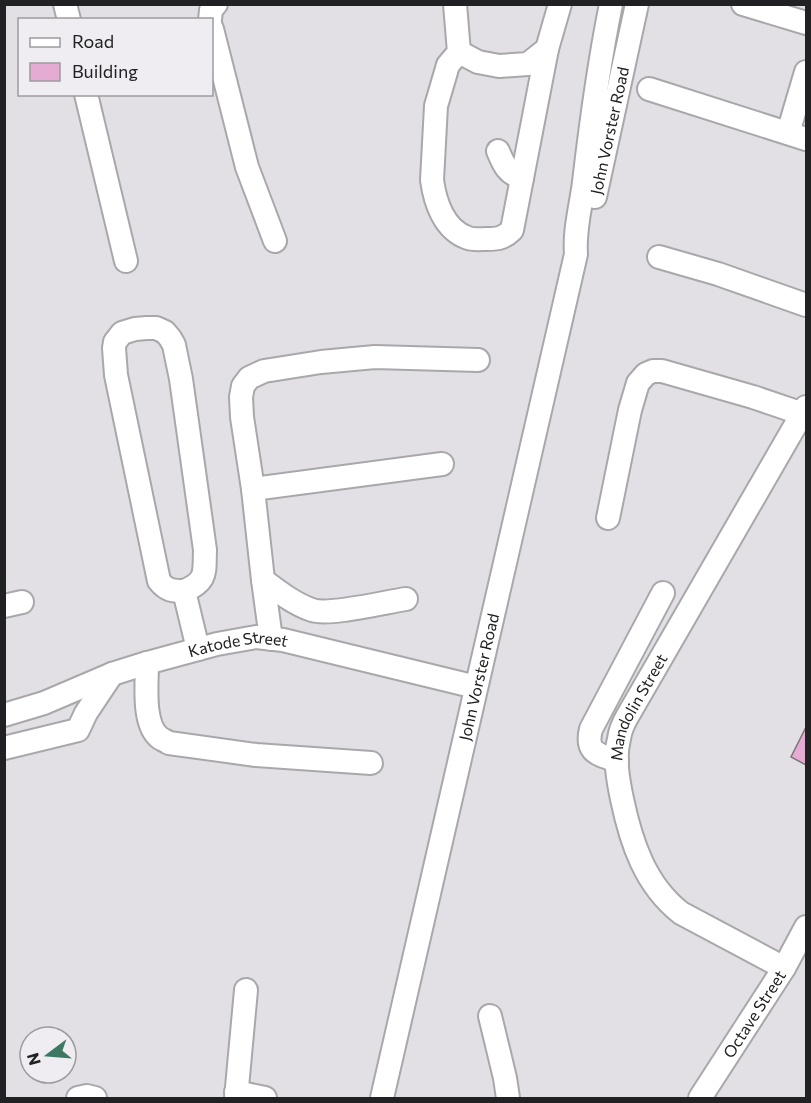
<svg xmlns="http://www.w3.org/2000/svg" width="811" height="1103" viewBox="0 0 811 1103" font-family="Commissioner,sans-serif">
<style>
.building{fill:#e5abd3;stroke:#7a7678;stroke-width:1.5}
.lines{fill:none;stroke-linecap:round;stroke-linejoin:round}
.minor-casing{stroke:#a9a7ab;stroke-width:26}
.minor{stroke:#fff;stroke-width:22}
.labels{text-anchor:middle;stroke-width:5;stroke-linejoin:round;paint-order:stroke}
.street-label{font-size:16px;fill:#212022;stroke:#efedf1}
</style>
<rect width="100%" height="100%" fill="#e2e0e4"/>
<!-- building -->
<polygon class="building" points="806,727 806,765 791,757"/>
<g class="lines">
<defs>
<g id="minor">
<polyline points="65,4 69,20"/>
<path d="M455,4l4,48 -11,13 -12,41 -4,74c3,22 12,50 36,58 5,2 13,1 19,1 11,0 17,-1 25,-9l35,-181"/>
<polyline points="743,4 806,23"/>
<polyline points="210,20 211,10 216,4"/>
<polyline points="212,29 247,167 275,241"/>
<polyline points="459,52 478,62 499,66 528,64 547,49 560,4"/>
<polyline points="649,89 806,139"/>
<polyline points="86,94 126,261"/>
<polyline points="788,133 806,72"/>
<path d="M498,151c6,14 9,22 24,27"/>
<path id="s1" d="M595,197l42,-193"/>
<polyline points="659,257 718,274 806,305"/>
<polyline points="253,489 442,464"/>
<polyline points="608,518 630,410 638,383 646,374 653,371 662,371 753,397 803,414"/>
<path d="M263,580c15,11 31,24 49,30 17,6 73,-8 94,-11"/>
<path d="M184,591c24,-10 20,-19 21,-41l-24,-171 -7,-34 -4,-7 -5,-6 -9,-4h-9l-12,1 -13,4 -7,9 -1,6 2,27 43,206c8,10 14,10 25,10l14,58"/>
<polyline points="4,606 22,602"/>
<polyline points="271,639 263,580 253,489 242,417 241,397 243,386 249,378 264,371 321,362 375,357 478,360"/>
<path d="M147,663c0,20 -5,62 13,75 3,2 6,3 9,5l87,12 115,8"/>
<path id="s2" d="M4,715l40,-12 68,-29 35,-11 70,-19 39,-7 27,3 193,47"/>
<polyline points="4,748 78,730 86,713 112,674"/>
<path d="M617,761c-19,-7 -32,-8 -26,-32l72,-136"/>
<path id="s3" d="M784,968l-103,-55c-36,-28 -50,-71 -59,-114 -4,-19 -8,-41 -3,-60 1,-8 4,-15 8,-22l179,-310"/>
<polyline points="490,1016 505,1078 508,1098"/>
<polyline points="236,1092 265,1098"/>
<polyline points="78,1098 87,1096 95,1098"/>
<polyline points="236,1098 246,990"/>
<path id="s4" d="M382,1098l194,-844c-2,-24 5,-48 8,-72 7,-60 15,-119 27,-178"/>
<path id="s5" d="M700,1098l84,-130 22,-41"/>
</g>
</defs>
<!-- minor casing -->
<use href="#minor" class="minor-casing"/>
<!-- minor -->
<use href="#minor" class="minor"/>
</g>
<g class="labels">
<!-- street labels -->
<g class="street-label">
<text dy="6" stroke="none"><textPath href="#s1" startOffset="68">John Vorster Road</textPath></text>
<text dy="6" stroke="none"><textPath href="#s2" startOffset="246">Katode Street</textPath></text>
<text dy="6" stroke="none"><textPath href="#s4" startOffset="432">John Vorster Road</textPath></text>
<text dy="6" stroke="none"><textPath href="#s3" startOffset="345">Mandolin Street</textPath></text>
<text dy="6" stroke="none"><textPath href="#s5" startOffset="100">Octave Street</textPath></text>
</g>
</g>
<!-- border -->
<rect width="811" height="1103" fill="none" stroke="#212022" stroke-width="12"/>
<!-- legend -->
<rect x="18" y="18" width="195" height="78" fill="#efedf1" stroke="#9d9b9e" stroke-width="1.5"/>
<rect x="30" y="38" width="30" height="9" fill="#ffffff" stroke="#9d9b9e" stroke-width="1.5"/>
<text x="72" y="48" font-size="18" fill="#212022">Road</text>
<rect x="30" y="63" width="30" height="18" fill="#e5abd3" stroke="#9d9b9e" stroke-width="1.5"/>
<text x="72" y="78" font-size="18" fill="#212022">Building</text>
<!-- north arrow -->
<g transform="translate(48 1055) rotate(254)"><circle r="28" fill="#efedf1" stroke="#9d9b9e" stroke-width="1.5"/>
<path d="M0-4.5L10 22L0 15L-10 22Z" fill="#3c7862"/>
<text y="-9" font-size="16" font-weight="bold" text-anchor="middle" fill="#212022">N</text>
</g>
</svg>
